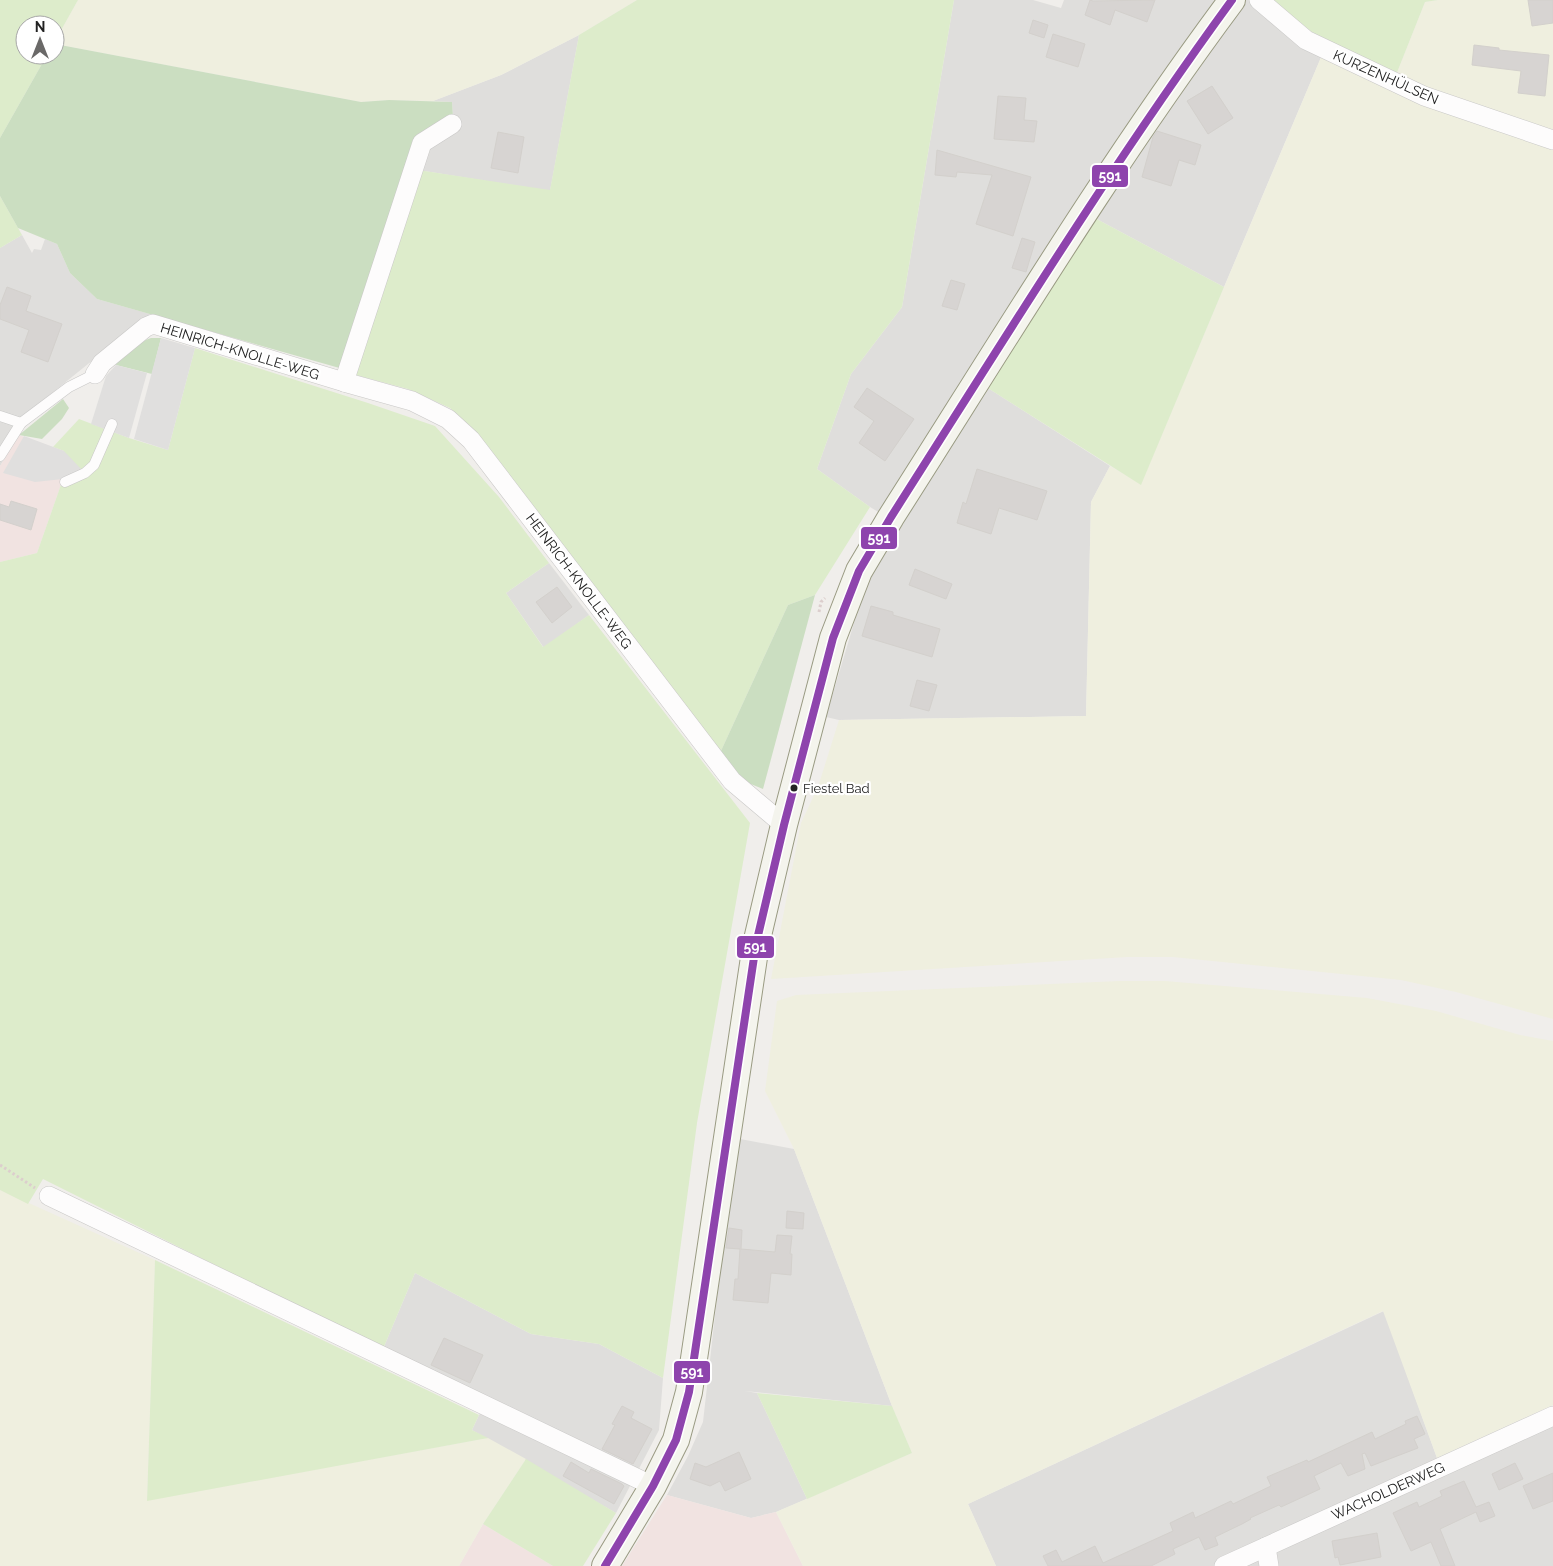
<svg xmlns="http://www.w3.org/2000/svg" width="1553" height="1566" viewBox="0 0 1553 1566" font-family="Raleway,sans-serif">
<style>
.residential{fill:#dfdedc}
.commercial{fill:#f1e3e1}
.farmland{fill:#efefdf}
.grass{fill:#ddeccb}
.forest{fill:#cbdec1}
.parking{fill:#e0dfde}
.building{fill:#d7d4d2;stroke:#d3d0cc}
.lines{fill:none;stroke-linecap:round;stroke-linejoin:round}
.lane-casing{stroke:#c9c8c7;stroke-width:11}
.street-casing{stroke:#c9c8c7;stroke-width:20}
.secondary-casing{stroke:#999a82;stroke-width:28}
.path{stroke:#dccecd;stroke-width:3;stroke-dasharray:2.5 2.5;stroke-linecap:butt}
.lane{stroke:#fdfcfc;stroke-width:10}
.street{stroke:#fdfcfc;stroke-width:19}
.secondary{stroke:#f4f4ed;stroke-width:26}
.bus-1-casing{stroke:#fff;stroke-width:11}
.bus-1{stroke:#8e44ad;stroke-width:8}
.bus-dot{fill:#222;stroke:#fff;stroke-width:2}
.labels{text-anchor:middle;stroke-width:4.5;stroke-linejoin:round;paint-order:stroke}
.bus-label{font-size:13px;fill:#222;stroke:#fff;text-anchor:start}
.street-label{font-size:14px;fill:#222;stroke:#fff}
.line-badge{stroke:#fff;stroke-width:2}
.badge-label{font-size:14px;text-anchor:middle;font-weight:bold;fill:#fff}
</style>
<rect width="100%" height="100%" fill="#f0eeeb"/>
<!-- residential -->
<g class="residential">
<polygon points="954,0 1033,0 1061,8 1064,0 1252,0 1322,55 1224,287 1091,216 983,385 1110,466 1091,502 1086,716 839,720 826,717 859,606 876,564 900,525 870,507 817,469 851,374 902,307"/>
<polygon points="579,35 550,191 418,170 425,146 453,117 452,102 433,101 501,75"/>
<polygon points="22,235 32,253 34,249 41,250 45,239 57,244 70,273 97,299 150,314 21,418 19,435 0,466 0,248"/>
<polygon points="549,563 589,615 544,648 506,593"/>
<polygon points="735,1138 794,1149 892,1406 745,1391 757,1393 807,1499 776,1512 751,1518 667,1495 688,1456 703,1422"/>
<polygon points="415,1273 531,1334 599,1344 663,1378 659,1430 616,1513 472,1430 479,1415 491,1401 383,1349"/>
<polygon points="1384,1311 1437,1458 1553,1413 1553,1566 996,1566 968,1504"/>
</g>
<!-- commercial -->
<g class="commercial">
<polygon points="19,435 64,451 63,479 37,553 0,562 0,466"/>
<polygon points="667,1495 751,1518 776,1512 803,1566 622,1566"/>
<polygon points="483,1524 553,1566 459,1566"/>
</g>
<!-- farmland -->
<g class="farmland">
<polygon points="78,0 637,0 579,35 501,75 433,101 389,100 361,102 55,44 55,41"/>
<polygon points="1438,0 1553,0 1553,134 1396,75 1425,2"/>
<polygon points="1322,55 1553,147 1553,1019 1456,992 1401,980 1173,957 1127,957 771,979 801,823 818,787 839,720 1086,716 1091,502 1110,466 1141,484"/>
<polygon points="1120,981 1165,981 1367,998 1436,1011 1520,1035 1553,1041 1553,1405 1437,1458 1383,1311 968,1504 996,1566 803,1566 776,1512 912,1453 892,1406 794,1149 765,1091 777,1001 796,995"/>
<polygon points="0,1190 155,1260 147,1500 488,1438 526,1459 483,1524 459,1566 0,1566"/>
</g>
<!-- grass -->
<g class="grass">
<polygon points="0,0 78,0 55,41 55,25 25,25 25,55 47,55 0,138"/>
<polygon points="637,0 954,0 902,307 851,374 817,469 870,507 815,595 788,605 720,753 487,445 450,408 408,389 352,374 418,170 550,190 579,35"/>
<polygon points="1270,0 1438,0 1425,2 1396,75 1310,31"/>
<polygon points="0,196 22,235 0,248"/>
<polygon points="1091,216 1224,287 1141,485 983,385"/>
<polygon points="195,348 368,403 435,426 499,497 549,563 506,593 543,647 589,615 750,823 697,1123 663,1378 599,1344 531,1334 415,1273 383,1349 43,1179 28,1204 0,1190 0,562 37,553 63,479 64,451 53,447 79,419 129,438 168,450"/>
<polygon points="155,1260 479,1415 472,1430 488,1438 147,1501"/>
<polygon points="757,1393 892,1406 912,1453 807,1499"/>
<polygon points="526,1459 616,1513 583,1566 553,1566 483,1524"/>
</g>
<!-- forest -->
<g class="forest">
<polygon points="55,44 361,102 389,100 452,102 453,117 420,139 343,369 97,299 70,273 57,244 18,228 0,196 0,138 47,55 55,55"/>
<path d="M151,338h10l-9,36 -36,-9c5,-16 20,-21 35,-27z"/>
<polygon points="63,399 69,408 62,419 42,439 19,435"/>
<polygon points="815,595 763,789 741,780 720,753 788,605"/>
</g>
<!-- parking -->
<g class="parking">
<polygon points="161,338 195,348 168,450 134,439"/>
<polygon points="116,365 147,373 129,438 91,424 106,376"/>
<polygon points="24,436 64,451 82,470 63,479 35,482 3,473"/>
</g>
<!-- building -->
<g class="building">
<polygon points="1090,0 1093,1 1155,0 1147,22 1115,10 1110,25 1085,15"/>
<polygon points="1528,0 1553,0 1553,23 1532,26"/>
<polygon points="1033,20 1048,25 1044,38 1029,33"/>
<polygon points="1053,34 1085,44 1078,67 1046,57"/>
<polygon points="1474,45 1499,48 1499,50 1549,55 1545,96 1518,93 1521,71 1472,65"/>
<polygon points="1212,86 1233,118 1208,134 1187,101"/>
<polygon points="998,96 1026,98 1024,120 1037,121 1034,142 994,139"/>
<polygon points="1157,131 1201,145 1195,165 1179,160 1171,186 1142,177 1153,137"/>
<polygon points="498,132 524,137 518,173 491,168"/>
<polygon points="937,150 1031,177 1013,236 976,224 992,175 957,172 956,177 935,175"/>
<polygon points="1022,238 1035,242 1026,272 1012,268"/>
<polygon points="951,280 965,284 957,310 942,306"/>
<polygon points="7,287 31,296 26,311 62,324 48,362 21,352 29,330 0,319 0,305"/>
<polygon points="867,388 914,419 885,461 859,443 874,421 854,407"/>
<polygon points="977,469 1047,491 1037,520 999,508 991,534 957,523 963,502 966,504"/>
<polygon points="11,501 37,509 31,530 0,520 0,504 9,507"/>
<polygon points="915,569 952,584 946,599 909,585"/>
<polygon points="557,587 572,607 552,623 536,602"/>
<polygon points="871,606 893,612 893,615 940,629 932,657 862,636"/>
<polygon points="917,680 937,685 929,711 910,706"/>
<polygon points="787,1211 804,1213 803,1229 786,1228"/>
<polygon points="729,1228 742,1230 741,1249 775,1252 777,1235 792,1236 790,1254 792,1254 791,1275 771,1273 768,1303 733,1300 735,1279 738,1279 740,1249 726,1248"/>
<polygon points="444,1338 483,1355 470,1383 431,1365"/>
<polygon points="622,1406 634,1412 631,1418 652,1429 633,1464 602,1449 615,1425 612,1424"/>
<polygon points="1417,1416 1425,1434 1414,1439 1418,1448 1371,1466 1365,1453 1362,1454 1365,1469 1348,1476 1341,1463 1314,1476 1320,1489 1281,1507 1279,1505 1250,1518 1251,1519 1242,1524 1215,1537 1218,1545 1205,1550 1199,1537 1173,1549 1175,1554 1151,1566 1048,1566 1043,1556 1056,1550 1062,1562 1095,1546 1103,1563 1173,1531 1170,1523 1193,1512 1195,1518 1231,1501 1233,1504 1271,1486 1267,1477 1307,1460 1308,1462 1372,1432 1375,1439 1406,1424 1405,1421"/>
<polygon points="739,1452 751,1479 725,1491 720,1481 710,1486 690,1479 695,1463 706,1467"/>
<polygon points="571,1462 589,1473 591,1469 622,1484 624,1486 614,1504 563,1476"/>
<polygon points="1515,1463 1523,1479 1499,1490 1492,1474"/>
<polygon points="1553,1473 1553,1501 1533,1509 1523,1486"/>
<polygon points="1464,1481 1476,1507 1489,1502 1495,1516 1480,1522 1476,1512 1440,1529 1455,1566 1441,1566 1431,1542 1411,1551 1393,1513 1417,1502 1419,1507 1442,1496 1440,1491"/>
<polygon points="1377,1533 1381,1557 1340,1565 1338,1557 1335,1558 1332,1541"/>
</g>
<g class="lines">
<defs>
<g id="lane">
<polyline points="0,416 21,423"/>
<polyline points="0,456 21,423 69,387 95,374"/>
<polyline points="65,482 85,473 94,465 112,424"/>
</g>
<g id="street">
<polyline points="1259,0 1306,40 1424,96 1553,140"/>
<polyline points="95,374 102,363 146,327 153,324 344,382 412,401 448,419 471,440 732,781 784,825"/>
<polyline points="344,382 422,143 452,124"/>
<polyline points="49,1196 653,1486"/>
<polyline points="1266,1547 1269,1566"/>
<polyline points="1224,1566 1553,1416"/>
</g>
<path id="secondary" d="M605,1566l48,-80 23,-46 13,-48 67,-448 28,-119 49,-187 26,-67 32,-54c111,-174 218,-352 341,-517"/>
</defs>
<!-- lane casing -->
<use href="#lane" class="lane-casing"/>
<!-- street casing -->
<use href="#street" class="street-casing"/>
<!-- secondary casing -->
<use href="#secondary" class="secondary-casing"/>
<!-- path -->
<g class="path">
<polyline points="819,612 821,602 825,598"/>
<polyline points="0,1165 35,1188"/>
</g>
<!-- lane -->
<use href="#lane" class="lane"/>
<!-- street -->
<use href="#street" class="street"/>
<!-- secondary -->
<use href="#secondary" class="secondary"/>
<defs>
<path id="bus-1" d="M605,1566l48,-80 23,-46 13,-48 67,-448 28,-119 49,-187 26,-67 32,-54c111,-174 219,-350 341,-517"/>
</defs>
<!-- bus-1 casing -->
<use href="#bus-1" class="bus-1-casing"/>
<!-- bus-1 -->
<use href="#bus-1" class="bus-1"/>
</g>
<!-- markers -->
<circle class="bus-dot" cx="794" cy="788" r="4.5"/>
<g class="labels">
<!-- bus labels -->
<g class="bus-label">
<text x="803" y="793">Fiestel Bad</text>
</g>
<!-- street labels -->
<g class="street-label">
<text transform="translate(1386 77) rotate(24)" y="5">KURZENHÜLSEN</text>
<text transform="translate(240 351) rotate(17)" y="5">HEINRICH-KNOLLE-WEG</text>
<text transform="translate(579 581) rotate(53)" y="5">HEINRICH-KNOLLE-WEG</text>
<text transform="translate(1388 1491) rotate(-24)" y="5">WACHOLDERWEG</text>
</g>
</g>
<g class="line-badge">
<rect x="1091" y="164" width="38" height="24" rx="5" fill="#8e44ad"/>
<rect x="860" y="526" width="38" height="24" rx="5" fill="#8e44ad"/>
<rect x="736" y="935" width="39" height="24" rx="5" fill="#8e44ad"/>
<rect x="673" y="1360" width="38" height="24" rx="5" fill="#8e44ad"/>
</g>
<g class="badge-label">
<text x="1110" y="181">591</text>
<text x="879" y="543">591</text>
<text x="755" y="952">591</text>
<text x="692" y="1377">591</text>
</g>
<!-- north arrow -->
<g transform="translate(40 40)"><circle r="24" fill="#ffffff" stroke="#a7a7a7"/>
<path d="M0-4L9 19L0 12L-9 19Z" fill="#6a6968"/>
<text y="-8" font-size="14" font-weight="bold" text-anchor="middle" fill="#222222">N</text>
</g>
</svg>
